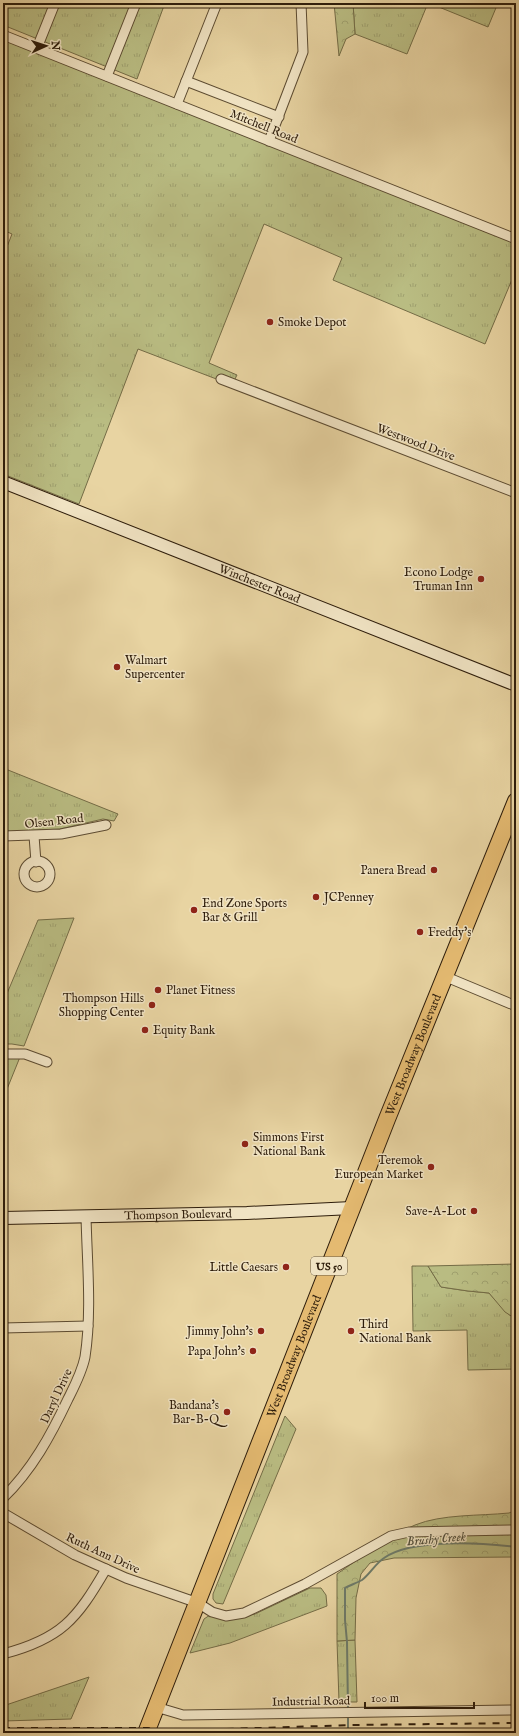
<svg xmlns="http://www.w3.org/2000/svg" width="519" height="1736" viewBox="0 0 519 1736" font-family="'IM FELL English',serif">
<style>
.grass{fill:url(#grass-tufts);stroke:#746c46}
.forest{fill:url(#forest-crowns);stroke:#746c46}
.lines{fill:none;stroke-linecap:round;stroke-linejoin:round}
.stream{stroke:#6d7a69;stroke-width:2}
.street-casing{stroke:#5c4b31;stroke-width:11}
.secondary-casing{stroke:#2e1d0b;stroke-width:14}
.highway-casing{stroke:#2e1d0b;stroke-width:18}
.street{stroke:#f0e3c3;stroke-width:9}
.secondary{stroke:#f0e3c3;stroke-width:12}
.highway{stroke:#e4ba71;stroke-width:16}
.rail{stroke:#2e1d0b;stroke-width:2;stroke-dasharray:7 7;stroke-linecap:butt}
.poi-dot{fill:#8f2418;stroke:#f0e3c3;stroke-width:1.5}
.labels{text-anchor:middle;stroke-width:3;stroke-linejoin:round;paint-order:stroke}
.shield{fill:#f0e3c3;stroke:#685842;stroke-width:1}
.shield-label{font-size:11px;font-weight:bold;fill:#2e1d0b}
.street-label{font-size:12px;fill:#2e1d0b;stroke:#f0e3c3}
.poi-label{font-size:12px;fill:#2e1d0b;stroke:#f0e3c3;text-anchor:start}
.water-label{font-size:13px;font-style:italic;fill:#4e4c3a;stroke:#f0e3c3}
</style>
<defs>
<pattern id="grass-tufts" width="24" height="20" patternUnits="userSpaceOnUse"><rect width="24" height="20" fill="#b9bc82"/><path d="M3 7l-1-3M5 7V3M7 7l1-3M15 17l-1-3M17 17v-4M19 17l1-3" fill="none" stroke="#9fa16f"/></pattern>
<pattern id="forest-crowns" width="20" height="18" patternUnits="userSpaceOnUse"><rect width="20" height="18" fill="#b9bc82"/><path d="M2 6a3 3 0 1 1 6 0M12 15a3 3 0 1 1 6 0" fill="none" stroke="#9fa16f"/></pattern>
</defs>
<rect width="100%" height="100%" fill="#e8d4a2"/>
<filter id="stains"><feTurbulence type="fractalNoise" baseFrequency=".005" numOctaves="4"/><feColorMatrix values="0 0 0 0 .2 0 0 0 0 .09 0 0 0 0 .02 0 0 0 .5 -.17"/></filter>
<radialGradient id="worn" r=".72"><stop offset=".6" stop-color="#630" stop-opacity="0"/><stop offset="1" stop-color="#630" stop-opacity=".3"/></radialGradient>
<!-- grass -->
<g class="grass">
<polygon points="3,3 165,3 137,79 3,25"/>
<polygon points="353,3 428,3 407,54 355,34"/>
<polygon points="429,3 498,3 488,27"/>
<polygon points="3,39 516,243 516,270 485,344 333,280 342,258 264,224 209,363 237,375 232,385 138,349 79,504 3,474 3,257 12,234 3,230"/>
<polygon points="3,768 118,814 114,821 103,819 60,829 3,832"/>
<polygon points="74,918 24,1046 12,1044 3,1044 3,1003 38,920"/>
<polygon points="3,1056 20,1057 3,1099"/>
<polygon points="412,1266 428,1266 441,1287 468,1291 489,1293 508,1314 516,1319 516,1369 468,1370 467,1330 413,1331"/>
<polygon points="285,1416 296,1429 223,1604 216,1603 213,1599 213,1594"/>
<polygon points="310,1588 321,1588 326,1595 327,1606 230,1643 190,1653 204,1619 210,1615 239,1617 255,1614"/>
<polygon points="355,1640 357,1702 339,1702 337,1641"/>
<polygon points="89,1677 71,1719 3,1721 3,1706"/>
</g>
<!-- forest -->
<g class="forest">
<polygon points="334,3 353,3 355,34 346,39 339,56"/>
<polygon points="516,1264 516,1319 505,1312 489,1293 468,1291 441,1287 428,1266"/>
<path d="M516,1510v47l-122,1 -24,5 -9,11 -5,24 -1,42 -18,1v-67c25,-17 49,-37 78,-49 27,-11 64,-9 94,-12z"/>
</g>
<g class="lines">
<!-- stream -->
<g class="stream">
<path d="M348,1710l-1,-68 -2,-22v-32c5,-3 12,-5 17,-8 8,-6 13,-16 22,-22 28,-20 98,-15 132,-11"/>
<polyline points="348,1715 348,1733"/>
</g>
<defs>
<g id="street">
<polyline points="3,35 516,239"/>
<polyline points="37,48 55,3"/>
<polyline points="107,76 136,3"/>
<polyline points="186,81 279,117"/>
<polyline points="177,104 217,3"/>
<polyline points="269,141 303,52 301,3"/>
<polyline points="221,379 516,493"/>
<polyline points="3,836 61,834 106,825"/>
<polyline points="34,836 36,862"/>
<circle cx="37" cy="874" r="13"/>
<polyline points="444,976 516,1006"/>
<polyline points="3,1054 25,1054 47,1062"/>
<polyline points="3,1328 88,1326"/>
<path d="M3,1498c29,-28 48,-63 65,-99 7,-14 14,-27 17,-42 7,-46 2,-95 1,-141"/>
<polyline points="3,1513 75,1555 126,1578 198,1603 212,1612 226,1616 244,1613 305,1584 391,1536 409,1532 512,1530"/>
<path d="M3,1654c58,-15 74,-35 103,-85"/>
<polyline points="156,1707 183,1715 516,1710"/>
</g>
<g id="secondary">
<path id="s1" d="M3,482l513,203"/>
<path id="s2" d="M3,1218l244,-5 105,-5"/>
</g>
<g id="highway">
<path id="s3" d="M146,1733l241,-614 129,-318"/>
</g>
</defs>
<!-- street casing -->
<use href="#street" class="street-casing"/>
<!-- secondary casing -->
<use href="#secondary" class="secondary-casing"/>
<!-- highway casing -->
<use href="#highway" class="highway-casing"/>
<!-- street -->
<use href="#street" class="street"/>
<!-- secondary -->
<use href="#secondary" class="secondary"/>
<!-- highway -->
<use href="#highway" class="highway"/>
<!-- rail -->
<polyline class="rail" points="3,1728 148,1728 161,1731 355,1725 516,1723"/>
</g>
<!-- markers -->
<g class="poi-dot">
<circle cx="270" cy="322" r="4"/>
<circle cx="481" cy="579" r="4"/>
<circle cx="117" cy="667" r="4"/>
<circle cx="434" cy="870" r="4"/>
<circle cx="316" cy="897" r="4"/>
<circle cx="194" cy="910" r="4"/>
<circle cx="420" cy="932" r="4"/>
<circle cx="158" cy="990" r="4"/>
<circle cx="152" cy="1005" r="4"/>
<circle cx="145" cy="1030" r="4"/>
<circle cx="245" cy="1144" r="4"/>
<circle cx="431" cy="1167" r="4"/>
<circle cx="474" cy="1211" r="4"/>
<circle cx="286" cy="1267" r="4"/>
<circle cx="261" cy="1331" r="4"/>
<circle cx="351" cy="1331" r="4"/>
<circle cx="253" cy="1351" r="4"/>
<circle cx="227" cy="1412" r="4"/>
</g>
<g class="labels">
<!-- shield labels -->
<rect class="shield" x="311" y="1257" width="36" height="18" rx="3"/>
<g class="shield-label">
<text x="329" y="1270">US 50</text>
</g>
<!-- street labels -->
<g class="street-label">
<text transform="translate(264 126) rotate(22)" y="4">Mitchell Road</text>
<text transform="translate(416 442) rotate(21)" y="4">Westwood Drive</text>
<text dy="4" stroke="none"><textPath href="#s1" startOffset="276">Winchester Road</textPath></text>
<text transform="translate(54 821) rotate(-6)" y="4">Olsen Road</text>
<text dy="4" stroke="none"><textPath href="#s3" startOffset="729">West Broadway Boulevard</textPath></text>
<text dy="4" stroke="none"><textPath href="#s2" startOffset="175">Thompson Boulevard</textPath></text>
<text dy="4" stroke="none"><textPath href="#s3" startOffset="405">West Broadway Boulevard</textPath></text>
<text transform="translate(56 1396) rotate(-65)" y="4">Daryl Drive</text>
<text transform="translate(103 1553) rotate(25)" y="4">Ruth Ann Drive</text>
<text transform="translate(311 1701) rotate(-1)" y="4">Industrial Road</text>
</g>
<!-- poi labels -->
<g class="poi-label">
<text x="278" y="326">Smoke Depot</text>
<text x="473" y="576" text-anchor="end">Econo Lodge<tspan x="473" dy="14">Truman Inn</tspan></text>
<text x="125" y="664">Walmart<tspan x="125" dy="14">Supercenter</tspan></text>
<text x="426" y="874" text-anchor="end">Panera Bread</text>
<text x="324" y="901">JCPenney</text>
<text x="202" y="907">End Zone Sports<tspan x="202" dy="14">Bar &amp; Grill</tspan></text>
<text x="428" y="936">Freddy's</text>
<text x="166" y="994">Planet Fitness</text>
<text x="144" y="1002" text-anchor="end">Thompson Hills<tspan x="144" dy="14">Shopping Center</tspan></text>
<text x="153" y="1034">Equity Bank</text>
<text x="253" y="1141">Simmons First<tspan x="253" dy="14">National Bank</tspan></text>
<text x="423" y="1164" text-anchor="end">Teremok<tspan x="423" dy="14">European Market</tspan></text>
<text x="466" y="1215" text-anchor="end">Save-A-Lot</text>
<text x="278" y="1271" text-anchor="end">Little Caesars</text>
<text x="359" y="1328">Third<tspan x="359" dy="14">National Bank</tspan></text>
<text x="253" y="1335" text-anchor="end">Jimmy John's</text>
<text x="245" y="1355" text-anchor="end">Papa John's</text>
<text x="219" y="1409" text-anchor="end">Bandana's<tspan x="219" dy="14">Bar-B-Q</tspan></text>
</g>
<!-- water labels -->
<g class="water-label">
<text transform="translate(436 1538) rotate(-5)" y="5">Brushy Creek</text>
</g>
</g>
<!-- margin -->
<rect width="519" height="1736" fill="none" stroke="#e8d4a2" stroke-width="16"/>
<rect x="4" y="4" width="511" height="1728" fill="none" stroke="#2e1d0b" stroke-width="2"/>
<rect x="8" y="8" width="503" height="1720" fill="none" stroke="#2e1d0b"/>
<!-- north arrow -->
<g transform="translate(46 46) rotate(87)" stroke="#f0e3c3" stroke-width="3" paint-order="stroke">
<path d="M0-3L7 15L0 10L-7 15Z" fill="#2e1d0b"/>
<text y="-6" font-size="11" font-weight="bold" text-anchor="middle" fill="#2e1d0b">N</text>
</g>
<!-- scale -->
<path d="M365 1702v6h109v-6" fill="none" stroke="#2e1d0b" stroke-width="2"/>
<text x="371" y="1702" font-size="12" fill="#2e1d0b" stroke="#f0e3c3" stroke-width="3" paint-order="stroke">100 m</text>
<rect width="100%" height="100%" filter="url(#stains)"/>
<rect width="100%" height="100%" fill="url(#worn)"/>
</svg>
